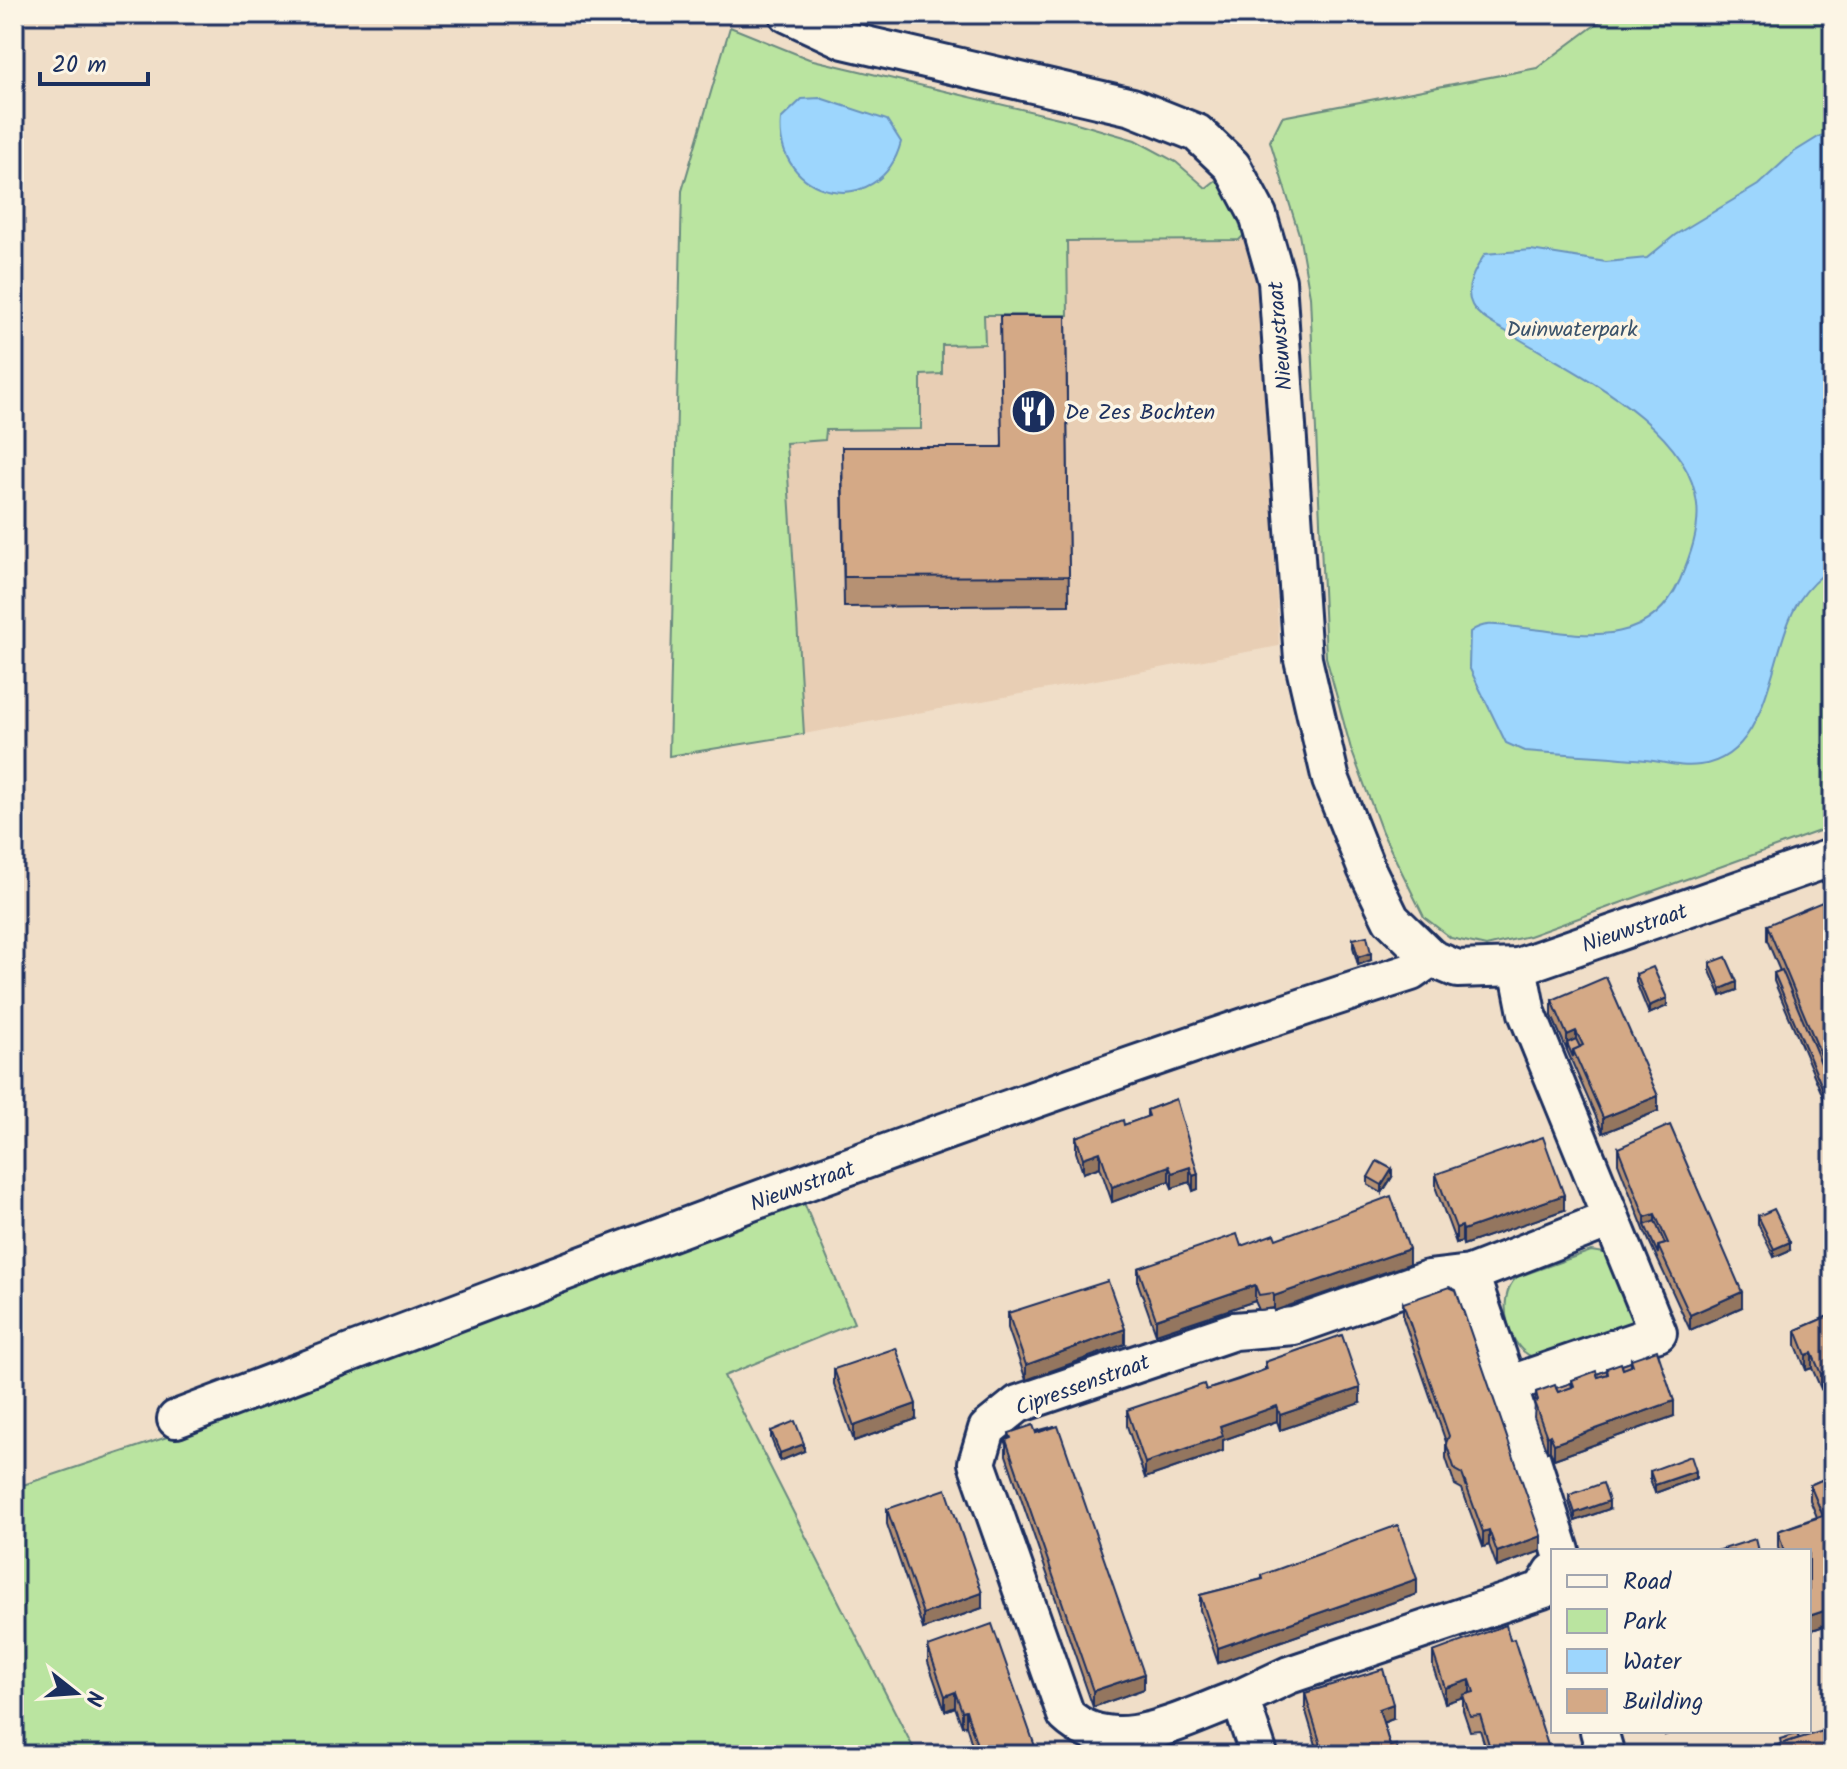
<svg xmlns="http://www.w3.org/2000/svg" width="1847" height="1769" viewBox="0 0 1847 1769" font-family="Kalam,sans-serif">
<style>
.built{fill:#e8ceb4}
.green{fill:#bae4a0;stroke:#6a8a7f;stroke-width:2}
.water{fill:#9dd6fd;stroke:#6993bd;stroke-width:2}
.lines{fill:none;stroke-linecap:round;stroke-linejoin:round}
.minor-casing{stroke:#1b2f5e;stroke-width:42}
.minor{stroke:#fcf5e5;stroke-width:36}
.wall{fill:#b69173;stroke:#1b2f5e;stroke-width:2}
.shaded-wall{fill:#94765e;stroke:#1b2f5e;stroke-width:2}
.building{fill:#d4a986;stroke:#1b2f5e;stroke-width:2}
.labels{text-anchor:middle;stroke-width:7;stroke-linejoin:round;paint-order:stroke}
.park-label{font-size:22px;fill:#3b536b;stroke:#fcf5e5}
.street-label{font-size:22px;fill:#1b2f5e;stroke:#fcf5e5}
.poi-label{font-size:22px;fill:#1b2f5e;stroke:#fcf5e5;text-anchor:start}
</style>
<rect width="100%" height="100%" fill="#f0dec8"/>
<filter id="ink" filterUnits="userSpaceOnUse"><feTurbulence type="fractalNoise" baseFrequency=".0125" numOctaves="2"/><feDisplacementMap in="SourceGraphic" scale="16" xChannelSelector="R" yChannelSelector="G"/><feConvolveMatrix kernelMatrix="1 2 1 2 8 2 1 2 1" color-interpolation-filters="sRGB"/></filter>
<g filter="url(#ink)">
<!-- built -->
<polygon class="built" points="1249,230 1261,280 1279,646 804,734 786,444 748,244 948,345 984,344 984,315 1067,241 1239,240"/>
<!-- green -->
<g class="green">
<polygon points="1610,14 1833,14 1833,826 1529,936 1486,946 1451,938 1424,917 1382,832 1351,749 1326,657 1310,296 1299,234 1270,141 1282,117 1537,68"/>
<polygon points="730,27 809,59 1063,119 1135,140 1176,162 1206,188 1220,177 1249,230 1239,240 1067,241 1068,315 984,315 985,344 942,345 942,374 921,375 921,429 826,430 825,440 786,443 804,734 669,756 682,191"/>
<polygon points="802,1198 854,1323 724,1376 917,1755 14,1755 14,1488 167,1437"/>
<path d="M1591,1251l20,3 23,63 -4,11 -91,31c-31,-5 -45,-62 -22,-82z"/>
</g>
<!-- water -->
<g class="water">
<path d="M820,98l67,22 14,22c-21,81 -128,56 -120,-23l21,-20z"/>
<path d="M1833,134v433c-13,9 -25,20 -34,34 -30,46 -27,155 -99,164 -19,3 -35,-3 -54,-5 -41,-4 -81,-6 -122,-9l-18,-8 -37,-76 1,-35c14,-11 30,-7 46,-5 64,7 132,25 164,-47 10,-24 20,-50 17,-76 -8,-78 -122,-131 -181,-167 -13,-8 -37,-18 -44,-32 -9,-17 4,-37 13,-51l46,-4 75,12 41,-4 28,-23 83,-50 36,-33 26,-16z"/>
</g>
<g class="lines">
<defs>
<g id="minor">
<polyline points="788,14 844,40 1132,107 1197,133 1232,166 1258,215 1277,281 1303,659 1331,780 1366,868 1391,919 1431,958 1457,969 1518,967 1833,857"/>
<polyline points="1518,967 1527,1013 1658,1333 1508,1385 1561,1551"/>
<polyline points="1470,1274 1508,1385"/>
<path d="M176,1419c409,-155 818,-313 1235,-447l20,-14"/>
<path d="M1240,1698c-53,18 -126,63 -174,17l-89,-252 10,-34 31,-25 216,-73 60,-5 134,-47 42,-5 140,-55"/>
<polyline points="1599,1731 1606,1755"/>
<polyline points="1259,1755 1240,1698 1289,1675 1542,1590 1553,1572"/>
</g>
</defs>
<!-- minor casing -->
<use href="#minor" class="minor-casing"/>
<!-- minor -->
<use href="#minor" class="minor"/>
</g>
<!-- wall -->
<g class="wall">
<polygon points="1066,316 1069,605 844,607 842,476 1001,447"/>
<polygon points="1833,915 1833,1120 1774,981 1774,973 1780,971 1767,940 1767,925"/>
<polygon points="1353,939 1371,960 1358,965 1353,947"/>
<polygon points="1710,963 1737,990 1721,996 1710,971"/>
<polygon points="1636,974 1667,1006 1649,1014 1636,982"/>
<polygon points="1552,1000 1658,1111 1603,1133 1552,1016"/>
<polygon points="1176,1099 1198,1189 1193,1191 1190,1182 1172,1188 1169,1181 1112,1202 1100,1167 1083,1173 1076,1152 1076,1137 1124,1125 1147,1117 1147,1110"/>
<polygon points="1618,1148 1742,1307 1690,1330 1645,1232 1618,1163"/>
<polygon points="1436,1174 1564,1210 1463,1245 1462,1241 1456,1243 1436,1189"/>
<polygon points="1368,1177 1392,1177 1382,1193 1368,1185"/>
<polygon points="1833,1178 1831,1207 1826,1195 1826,1180"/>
<polygon points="1758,1216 1790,1250 1774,1257 1758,1224"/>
<polygon points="1276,1239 1409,1264 1274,1311 1273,1308 1259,1310 1255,1301 1156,1334 1138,1283 1138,1268"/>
<polygon points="1403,1303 1541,1551 1497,1567 1489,1545 1483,1547 1462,1489 1455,1485 1446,1458 1446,1442 1403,1318"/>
<polygon points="1008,1313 1125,1344 1026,1380 1008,1328"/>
<polygon points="1833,1314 1833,1390 1831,1385 1821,1389 1812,1368 1806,1370 1796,1345 1796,1330"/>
<polygon points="1631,1359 1674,1416 1554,1459 1550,1451 1547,1452 1534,1417 1536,1392 1572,1387 1572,1380 1597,1374 1631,1362"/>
<polygon points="1265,1362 1360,1403 1280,1430 1277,1421 1223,1440 1223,1451 1145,1478 1127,1426 1127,1410 1206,1390 1265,1370"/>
<polygon points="834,1369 916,1419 854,1441 834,1384"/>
<polygon points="1833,1429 1833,1461 1827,1447 1827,1432"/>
<polygon points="771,1431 804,1451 780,1461 771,1438"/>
<polygon points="1009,1433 1144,1689 1093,1707 1006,1455 1006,1440 1009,1438"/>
<polygon points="1650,1471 1696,1478 1655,1493 1650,1479"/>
<polygon points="1833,1475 1833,1623 1809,1631 1809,1551 1779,1551 1778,1546 1778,1531 1817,1517 1810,1500 1810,1485"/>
<polygon points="1569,1495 1609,1509 1575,1521 1569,1502"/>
<polygon points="887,1509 982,1608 923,1629 887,1524"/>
<polygon points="1262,1575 1417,1594 1218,1663 1200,1610 1200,1595 1262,1579"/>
<polygon points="1510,1640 1551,1755 1486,1749 1480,1730 1470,1731 1463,1710 1463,1697 1445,1703 1433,1667 1433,1652"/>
<polygon points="928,1647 1038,1755 975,1755 966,1725 962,1726 955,1707 945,1711 928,1662"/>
<polygon points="1305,1693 1393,1719 1383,1723 1390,1746 1399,1755 1319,1755 1305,1708"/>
</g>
<!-- shaded-wall -->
<g class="shaded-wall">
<polygon points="1371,953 1371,960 1358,965 1358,957"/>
<polygon points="1737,982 1737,990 1721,996 1721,989"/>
<polygon points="1667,998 1667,1006 1649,1014 1649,1006"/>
<polygon points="1576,1031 1576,1046 1567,1043 1567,1050 1567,1035"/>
<polygon points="1658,1096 1658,1111 1603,1133 1603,1118"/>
<polygon points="1100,1152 1100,1167 1083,1173 1083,1158"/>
<polygon points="1169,1166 1169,1181 1112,1202 1112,1187"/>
<polygon points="1190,1167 1190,1182 1172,1188 1172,1173"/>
<polygon points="1392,1169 1392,1177 1382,1193 1382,1185"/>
<polygon points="1198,1174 1198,1189 1193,1191 1193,1176"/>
<polygon points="1833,1191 1833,1206 1831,1207 1831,1192"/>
<polygon points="1564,1195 1564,1210 1463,1245 1463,1230"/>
<polygon points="1655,1214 1655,1229 1645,1225 1645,1217"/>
<polygon points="1462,1226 1462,1241 1456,1243 1456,1228"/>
<polygon points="1790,1242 1790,1250 1774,1257 1774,1249"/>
<polygon points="1409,1249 1409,1264 1274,1311 1274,1296"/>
<polygon points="1255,1285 1255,1301 1156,1334 1156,1319"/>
<polygon points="1742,1292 1742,1307 1690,1330 1690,1315"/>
<polygon points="1125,1329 1125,1344 1026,1380 1026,1365"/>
<polygon points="1812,1353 1812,1368 1806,1370 1806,1355"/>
<polygon points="1831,1370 1831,1385 1821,1389 1821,1374"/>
<polygon points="1360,1388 1360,1403 1280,1430 1280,1415"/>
<polygon points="1674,1401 1674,1416 1554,1459 1554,1444"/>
<polygon points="916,1404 916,1419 854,1441 854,1426"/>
<polygon points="1277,1406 1277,1421 1223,1440 1223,1451 1145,1478 1145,1463 1220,1426"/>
<polygon points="1550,1435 1550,1451 1547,1452 1547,1437"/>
<polygon points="804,1444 804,1451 780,1461 780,1453"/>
<polygon points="1696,1471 1696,1478 1655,1493 1655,1485"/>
<polygon points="1609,1501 1609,1509 1575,1521 1575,1513"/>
<polygon points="1489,1530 1489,1545 1483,1547 1483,1532"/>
<polygon points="1541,1536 1541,1551 1497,1567 1497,1552"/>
<polygon points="1417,1579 1417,1594 1218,1663 1218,1648"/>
<polygon points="982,1593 982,1608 923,1629 923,1614"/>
<polygon points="1833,1608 1833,1623 1809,1631 1809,1616"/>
<polygon points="1144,1674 1144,1689 1093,1707 1093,1691"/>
<polygon points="1470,1680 1470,1695 1445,1703 1445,1688"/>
<polygon points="955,1692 955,1707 945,1711 945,1696"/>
<polygon points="1393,1704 1393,1719 1379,1724 1379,1709"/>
<polygon points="966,1710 966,1725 962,1726 962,1711"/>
<polygon points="1665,1731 1677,1731 1665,1735"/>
</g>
<!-- building -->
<g class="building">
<polygon points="1000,316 1066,316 1069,576 844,577 842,447 1002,447"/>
<polygon points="1827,900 1833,915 1833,1084 1767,925"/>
<polygon points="1367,936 1371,953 1358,957 1353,939"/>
<polygon points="1726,957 1737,982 1721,989 1710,963"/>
<polygon points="1653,967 1667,998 1649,1006 1636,974"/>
<polygon points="1782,970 1833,1092 1833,1113 1774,973"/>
<polygon points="1606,977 1658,1096 1603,1118 1573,1050 1583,1045 1576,1031 1567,1035 1552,1000"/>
<polygon points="1576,1039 1580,1047 1573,1050 1573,1057 1567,1043"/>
<polygon points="1176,1099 1198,1174 1193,1176 1190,1167 1172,1173 1169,1166 1112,1187 1100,1152 1083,1158 1076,1137 1123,1120 1124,1125 1149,1116 1147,1110"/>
<polygon points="1670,1125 1742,1292 1690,1315 1658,1246 1668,1243 1655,1214 1645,1217 1618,1148"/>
<polygon points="1543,1137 1564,1195 1463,1230 1462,1226 1456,1228 1436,1174"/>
<polygon points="1377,1161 1392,1169 1382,1185 1368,1177"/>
<polygon points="1833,1178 1833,1191 1831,1192 1826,1180"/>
<polygon points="1391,1196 1409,1249 1274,1296 1273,1293 1259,1295 1255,1285 1156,1319 1138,1268 1237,1234 1241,1246 1274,1234 1276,1239"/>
<polygon points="1774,1209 1790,1242 1774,1249 1758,1216"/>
<polygon points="1655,1221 1665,1244 1658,1246 1658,1254 1645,1225"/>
<polygon points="1108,1281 1125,1329 1026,1365 1008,1313"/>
<polygon points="1449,1287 1456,1290 1541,1536 1497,1552 1489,1530 1483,1532 1462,1474 1455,1470 1446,1443 1449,1436 1403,1303"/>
<polygon points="1833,1314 1833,1375 1831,1370 1821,1374 1812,1353 1806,1355 1796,1330"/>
<polygon points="1342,1335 1360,1388 1280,1415 1277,1406 1220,1426 1223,1436 1145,1463 1127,1410 1204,1384 1206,1390 1238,1380 1267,1369 1265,1362"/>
<polygon points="896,1348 916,1404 854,1426 834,1369"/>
<polygon points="1657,1350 1674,1401 1554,1444 1550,1435 1547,1437 1534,1402 1538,1401 1536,1392 1555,1385 1558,1392 1574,1386 1572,1380 1596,1371 1598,1377 1608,1374 1607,1368 1621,1363 1623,1369 1633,1365 1631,1359"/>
<polygon points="1631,1362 1631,1366 1623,1369 1622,1365"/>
<polygon points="1607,1370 1607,1374 1598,1377 1597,1374"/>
<polygon points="1571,1383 1572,1387 1558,1392 1556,1388"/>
<polygon points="795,1421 804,1444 780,1453 771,1431"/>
<polygon points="1033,1425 1036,1433 1058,1426 1144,1674 1093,1691 1006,1440 1011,1438 1009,1433"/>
<polygon points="1055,1426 1036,1433 1036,1431"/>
<polygon points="1833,1429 1833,1446 1827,1432"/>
<polygon points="1691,1456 1696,1471 1655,1485 1650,1471"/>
<polygon points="1833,1475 1833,1608 1809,1616 1809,1551 1784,1551 1778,1531 1823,1516 1810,1485"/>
<polygon points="1603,1483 1609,1501 1575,1513 1569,1495"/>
<polygon points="946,1489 982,1593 923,1614 887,1509"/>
<polygon points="1398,1525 1417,1579 1218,1648 1200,1595 1263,1579 1262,1575"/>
<polygon points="1755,1539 1758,1551 1717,1551"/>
<polygon points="992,1624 1038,1755 980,1755 966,1710 962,1711 955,1692 945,1696 928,1647"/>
<polygon points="1506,1625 1510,1640 1514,1639 1551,1755 1473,1755 1472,1753 1490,1748 1480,1715 1470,1716 1463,1695 1474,1692 1470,1680 1445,1688 1433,1652"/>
<polygon points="1383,1669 1393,1704 1379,1709 1390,1746 1396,1745 1399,1755 1324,1755 1305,1693"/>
<polygon points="1833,1728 1833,1755 1744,1755"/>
<polygon points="1797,1734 1799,1738 1781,1744 1780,1739"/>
</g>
</g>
<!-- icons -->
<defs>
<symbol id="restaurant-disc" viewBox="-11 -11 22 22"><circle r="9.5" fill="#1b2f5e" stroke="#fcf5e5"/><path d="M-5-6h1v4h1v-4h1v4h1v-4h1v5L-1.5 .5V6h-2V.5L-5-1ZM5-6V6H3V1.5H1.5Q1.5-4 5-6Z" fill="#fff"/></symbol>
</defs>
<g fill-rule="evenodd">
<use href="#restaurant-disc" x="1008" y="386" width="51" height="51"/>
</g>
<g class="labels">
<!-- park labels -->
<g class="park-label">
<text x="1572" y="336">Duinwaterpark</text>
</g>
<!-- street labels -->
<g class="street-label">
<text transform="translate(1279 336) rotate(-95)" y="8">Nieuwstraat</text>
<text transform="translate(1634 927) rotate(-19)" y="8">Nieuwstraat</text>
<text transform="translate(802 1185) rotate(-20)" y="8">Nieuwstraat</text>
<text transform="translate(1082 1384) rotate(-20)" y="8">Cipressenstraat</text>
</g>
<!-- poi labels -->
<g class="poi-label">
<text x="1065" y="419">De Zes Bochten</text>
</g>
</g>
<!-- margin -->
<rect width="1847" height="1769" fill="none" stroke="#fcf5e5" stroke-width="48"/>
<rect x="24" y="24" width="1799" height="1721" fill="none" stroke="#1b2f5e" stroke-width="3" filter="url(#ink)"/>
<!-- legend -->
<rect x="1551" y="1549" width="260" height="184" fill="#fcf5e5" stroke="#a2a6af" stroke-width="2"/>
<rect x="1567" y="1575" width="40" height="12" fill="#fcf5e5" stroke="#a2a6af" stroke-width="2"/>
<text x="1623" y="1589" font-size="24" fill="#1b2f5e">Road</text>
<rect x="1567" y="1609" width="40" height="24" fill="#bae4a0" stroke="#a2a6af" stroke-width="2"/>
<text x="1623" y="1629" font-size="24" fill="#1b2f5e">Park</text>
<rect x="1567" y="1649" width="40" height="24" fill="#9dd6fd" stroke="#a2a6af" stroke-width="2"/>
<text x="1623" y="1669" font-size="24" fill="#1b2f5e">Water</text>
<rect x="1567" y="1689" width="40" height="24" fill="#d4a986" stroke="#a2a6af" stroke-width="2"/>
<text x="1623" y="1709" font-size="24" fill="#1b2f5e">Building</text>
<!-- north arrow -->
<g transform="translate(76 1693) rotate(107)" stroke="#fcf5e5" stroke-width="6" paint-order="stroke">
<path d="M0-6L14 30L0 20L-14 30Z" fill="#1b2f5e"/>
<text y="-12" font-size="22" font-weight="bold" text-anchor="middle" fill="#1b2f5e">N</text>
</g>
<!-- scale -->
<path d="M40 72v12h108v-12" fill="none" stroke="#1b2f5e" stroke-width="4"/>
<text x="52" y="72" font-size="24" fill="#1b2f5e" stroke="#fcf5e5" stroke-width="6" paint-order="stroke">20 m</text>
</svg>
